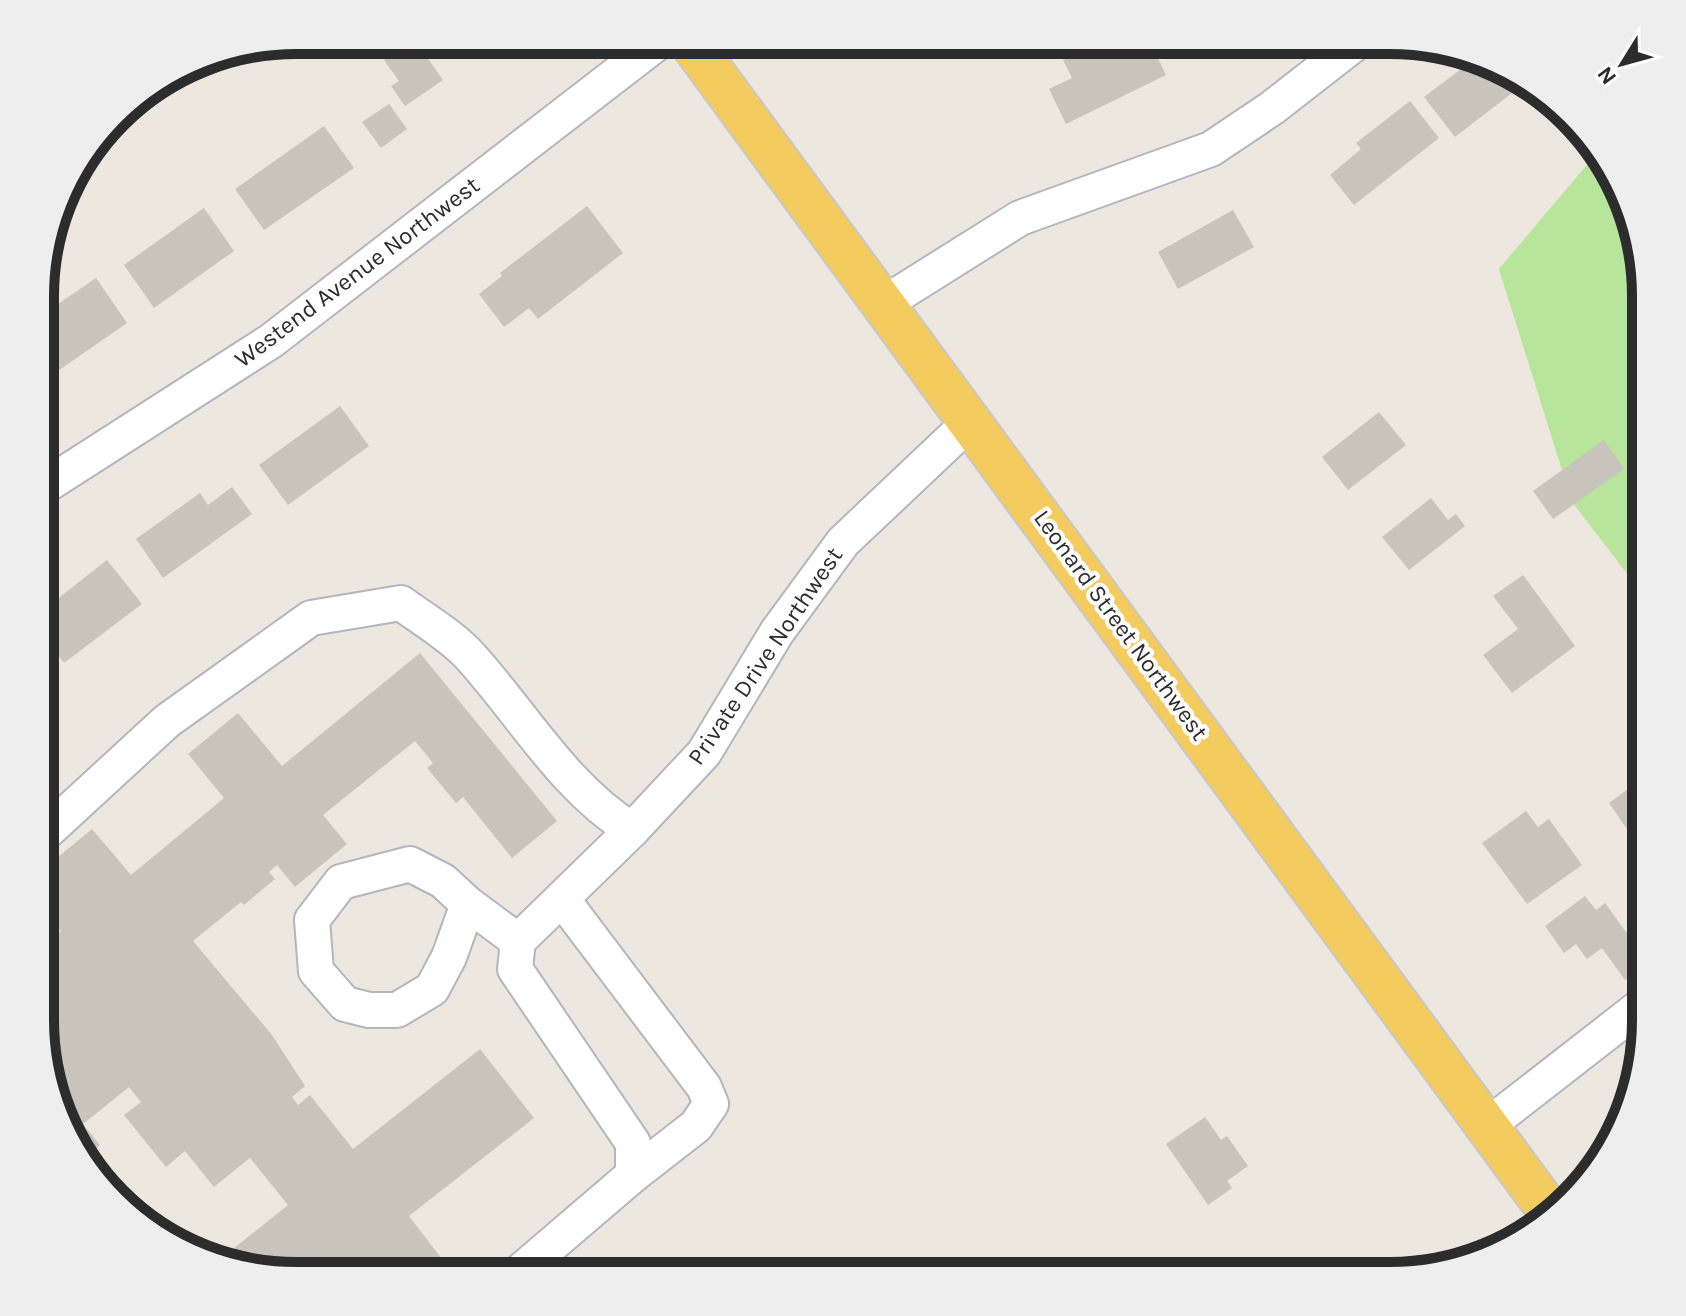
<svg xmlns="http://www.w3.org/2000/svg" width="1686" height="1316" viewBox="0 0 1686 1316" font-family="Karla,sans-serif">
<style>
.green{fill:#b7e59b}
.building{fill:#c9c5bd}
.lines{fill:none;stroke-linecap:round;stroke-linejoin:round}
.minor-casing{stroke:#b2b6c0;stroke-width:38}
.major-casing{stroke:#c8c8c8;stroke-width:46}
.minor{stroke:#fff;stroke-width:34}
.major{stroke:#f3cb5f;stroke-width:42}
.labels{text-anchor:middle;stroke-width:8;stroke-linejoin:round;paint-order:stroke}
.street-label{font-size:24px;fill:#2c2c2c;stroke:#fff}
.rim{fill:none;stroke:#2c2c2c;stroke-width:10}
</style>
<rect width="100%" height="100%" fill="#eee7df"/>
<!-- green -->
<polygon class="green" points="1596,154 1626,197 1646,295 1646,598 1572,502 1499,269"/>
<!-- building -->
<g class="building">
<polygon points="413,40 415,40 443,80 405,106 391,86 399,81 384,60"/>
<polygon points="1104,40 1149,40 1166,75 1066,124 1049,89 1072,78 1063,60"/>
<polygon points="1477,57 1489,60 1525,83 1455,137 1424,97"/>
<polygon points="1410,101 1439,138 1354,205 1330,175 1361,149 1356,143"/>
<polygon points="389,104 407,129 381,148 362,122"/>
<polygon points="324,126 354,168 264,230 235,189"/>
<polygon points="587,206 623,253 538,319 529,308 504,327 479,294 502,276 500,273"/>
<polygon points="204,208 234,251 154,308 124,265"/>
<polygon points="1233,210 1254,247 1178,289 1158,252"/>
<polygon points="96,278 127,323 42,382 42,315"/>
<polygon points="340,406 369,446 288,505 259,465"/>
<polygon points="1379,412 1406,445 1348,490 1322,457"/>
<polygon points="1604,440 1624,469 1553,519 1533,491"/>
<polygon points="232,487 252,514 163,578 136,539 200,493 208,505"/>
<polygon points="1431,498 1448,520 1456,514 1465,526 1409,570 1382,537"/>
<polygon points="107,560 142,604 64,663 41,633 42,611"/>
<polygon points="1523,575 1575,646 1512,693 1483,655 1518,629 1493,596"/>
<polygon points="420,653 557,821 512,858 463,797 456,803 427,768 433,763 415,741 323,815 347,844 295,887 277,865 269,872 275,879 244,905 241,902 193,941 272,1035 305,1086 292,1097 298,1105 310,1095 353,1149 480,1049 534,1118 409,1216 455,1276 279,1275 218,1261 288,1205 250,1158 214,1187 185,1151 166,1167 124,1115 141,1102 129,1087 83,1124 100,1145 85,1158 66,1133 41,1038 41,947 61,931 41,906 41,871 92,829 131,875 224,798 188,754 238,713 282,766"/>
<polygon points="41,703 56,721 41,733"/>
<polygon points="1646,776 1646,829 1633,838 1609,803"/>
<polygon points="1526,811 1538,827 1549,819 1582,865 1527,904 1482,843"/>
<polygon points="1585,896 1596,910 1605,903 1645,958 1645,965 1625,980 1602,948 1587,959 1576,944 1564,953 1545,926"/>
<polygon points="1205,1117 1221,1140 1227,1136 1248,1166 1227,1181 1232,1188 1208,1205 1166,1144"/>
</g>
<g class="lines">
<defs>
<g id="minor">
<polyline points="883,304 1020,218 1211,149 1272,108 1358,41"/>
<polyline points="42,488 271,341 661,40"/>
<path d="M41,837l126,-116 144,-103 90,-15c22,16 49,32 68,52 54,59 94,132 163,175"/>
<polyline points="562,899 704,1087 711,1104 696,1126 633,1175"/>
<polyline points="468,904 443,881 410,864 341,882 312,920 316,971 345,1004 369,1010 397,1010 432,989 449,957 468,904 518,941"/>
<polyline points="1487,1126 1645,1003"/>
<polyline points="515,1276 633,1175 633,1143 515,969 518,941 632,830 704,753 777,632 843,542 971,421"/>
</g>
<polyline id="major" points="689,40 1550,1212"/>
</defs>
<!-- minor casing -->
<use href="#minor" class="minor-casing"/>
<!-- major casing -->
<use href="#major" class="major-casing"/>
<!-- minor -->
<use href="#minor" class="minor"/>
<!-- major -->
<use href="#major" class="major"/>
</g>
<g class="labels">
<!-- street labels -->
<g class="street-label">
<text transform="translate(357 272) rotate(-37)" y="8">Westend Avenue Northwest</text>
<text transform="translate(1121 625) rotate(54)" y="8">Leonard Street Northwest</text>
<text transform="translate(765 656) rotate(-56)" y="8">Private Drive Northwest</text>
</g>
</g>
<!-- crop -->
<path d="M0 0H1686V1316H0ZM296 54H1390A242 242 0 0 1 1632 296V1020A242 242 0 0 1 1390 1262H296A242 242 0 0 1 54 1020V296A242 242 0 0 1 296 54Z" fill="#eee" fill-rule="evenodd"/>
<path class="rim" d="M296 54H1390A242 242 0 0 1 1632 296V1020A242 242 0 0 1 1390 1262H296A242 242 0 0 1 54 1020V296A242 242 0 0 1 296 54Z"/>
<!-- north arrow -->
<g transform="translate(1622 64) rotate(233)" stroke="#ffffff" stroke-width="6" paint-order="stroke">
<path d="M0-6L14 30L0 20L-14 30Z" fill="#2c2c2c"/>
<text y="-12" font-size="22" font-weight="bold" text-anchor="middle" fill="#2c2c2c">N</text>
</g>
</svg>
